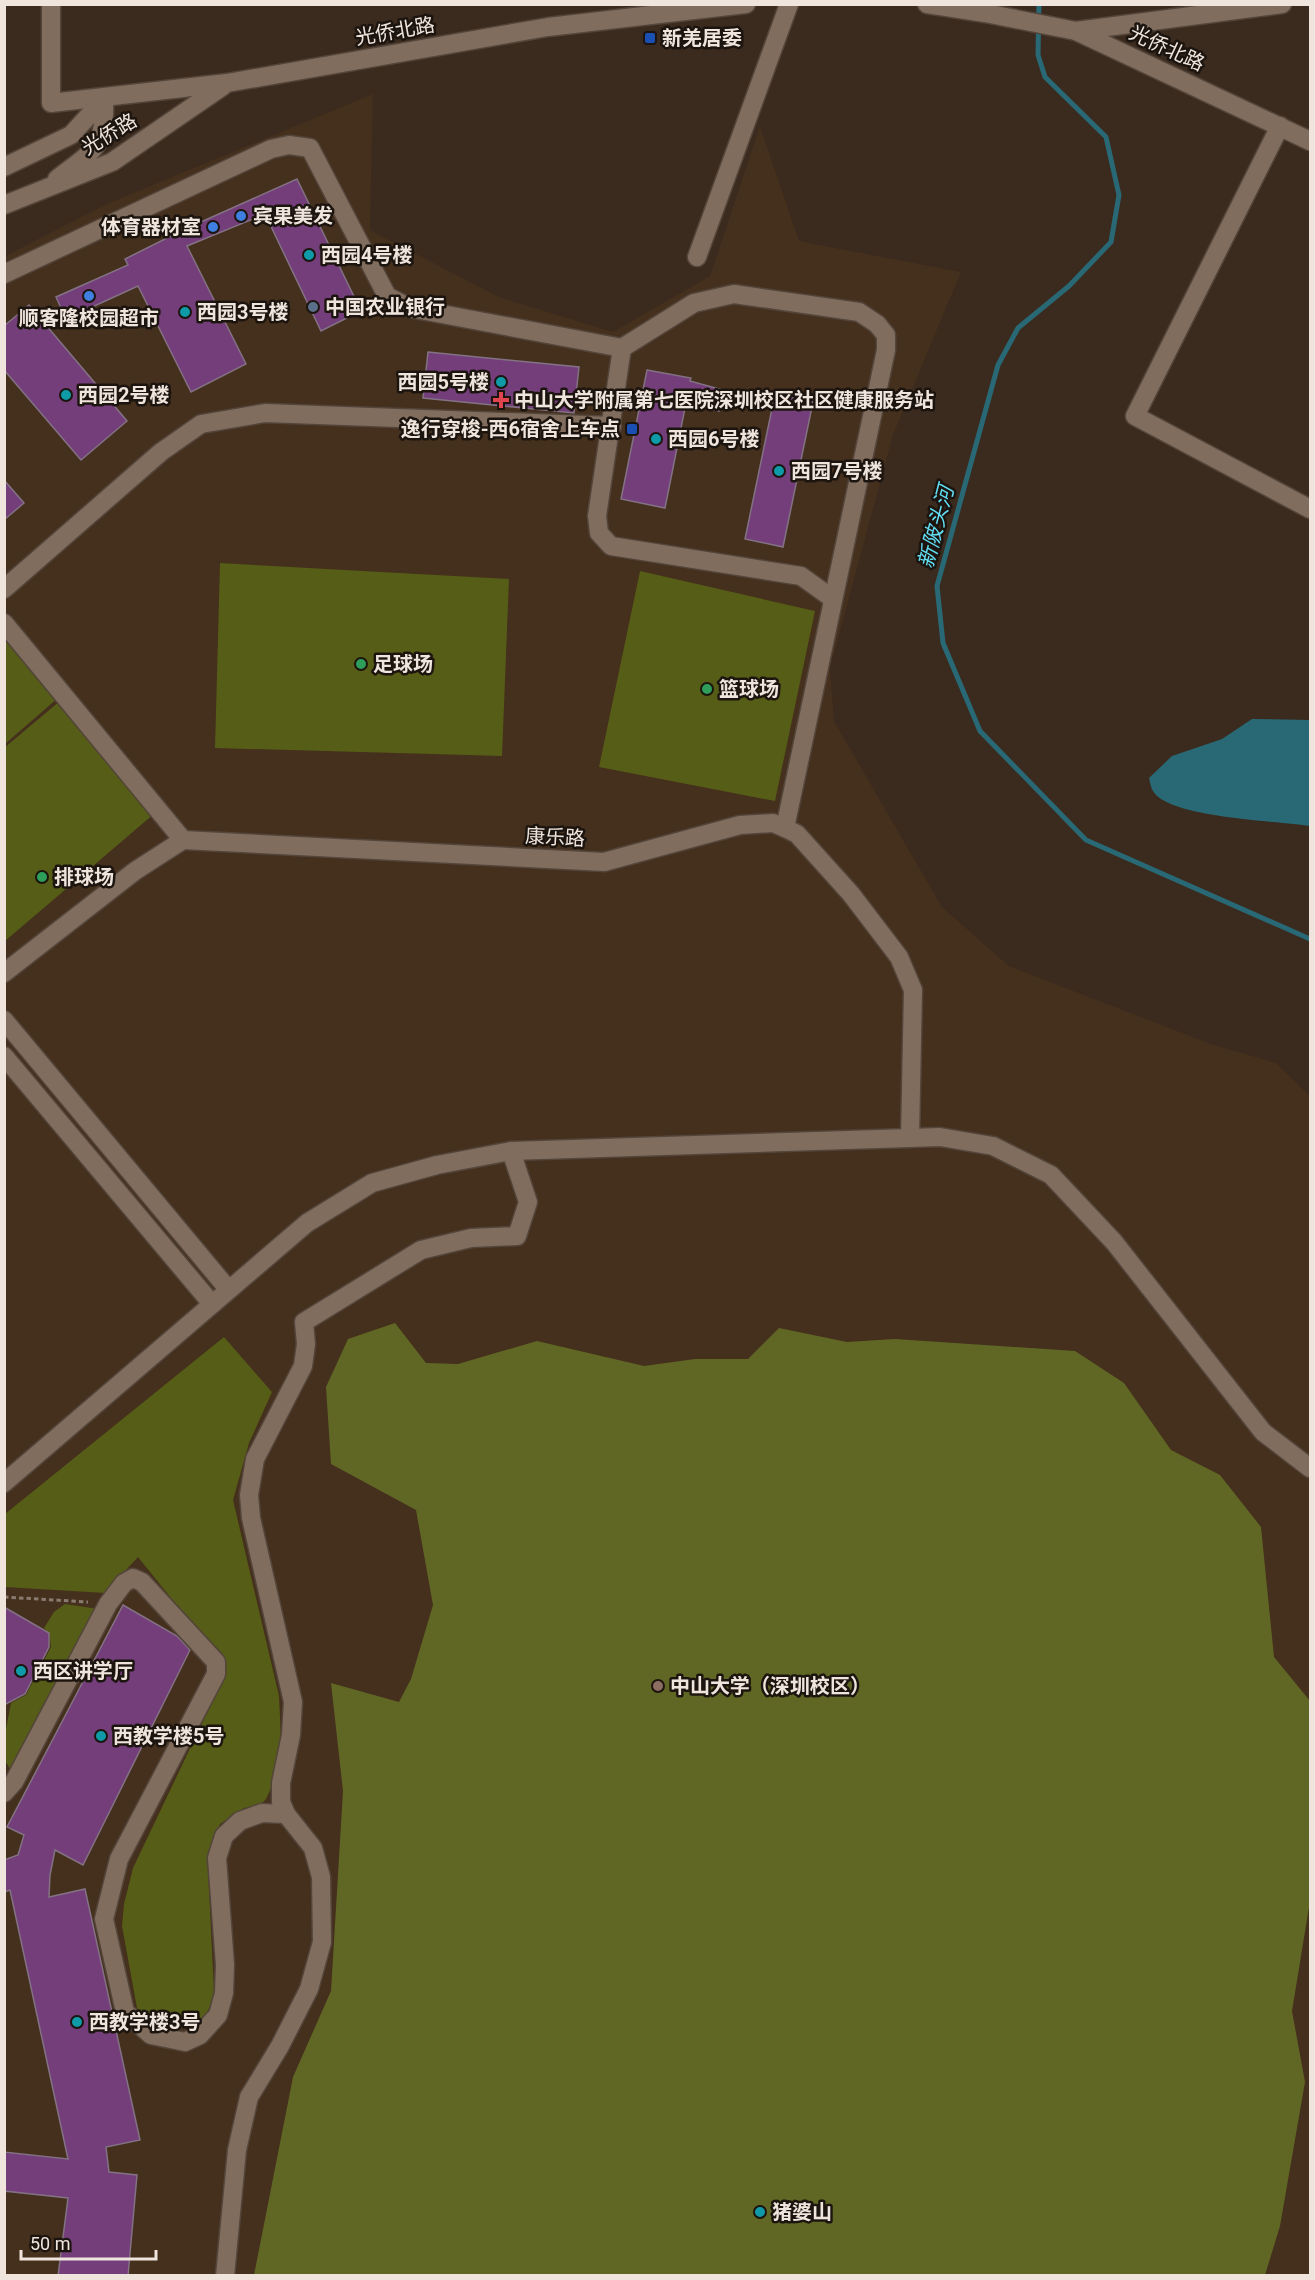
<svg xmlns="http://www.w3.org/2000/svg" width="1315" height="2280" viewBox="0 0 1315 2280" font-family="Roboto,'Noto Sans SC',sans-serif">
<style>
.built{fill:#452f1d}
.green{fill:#565d16}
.forest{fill:#606724}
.water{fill:#286975}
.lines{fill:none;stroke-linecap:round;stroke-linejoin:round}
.stream{stroke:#286975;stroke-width:5}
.building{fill:#743e7a;stroke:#827283;stroke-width:1.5}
.minor-casing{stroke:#53453a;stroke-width:21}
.path{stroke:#897a70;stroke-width:3;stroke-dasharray:4.5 3;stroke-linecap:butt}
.minor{stroke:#806d5e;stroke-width:18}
.transit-dot{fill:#1a4fb4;stroke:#1c150f;stroke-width:2}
.shop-dot{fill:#3f7fe0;stroke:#1c150f;stroke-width:2}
.culture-dot{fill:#0f9aa8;stroke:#1c150f;stroke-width:2}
.service-dot{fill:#5c6f8a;stroke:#1c150f;stroke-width:2}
.health-dot{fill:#e0444e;stroke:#1c150f;stroke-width:2}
.leisure-dot{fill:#2e9e5b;stroke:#1c150f;stroke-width:2}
.education-dot{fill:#8d6e63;stroke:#1c150f;stroke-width:2}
.labels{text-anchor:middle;stroke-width:5;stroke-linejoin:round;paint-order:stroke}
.street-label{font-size:20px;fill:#f0e5dd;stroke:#1c150f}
.poi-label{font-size:20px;font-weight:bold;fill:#f0e5dd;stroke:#1c150f;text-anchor:start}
.water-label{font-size:21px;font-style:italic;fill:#62dff5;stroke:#1c150f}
</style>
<rect width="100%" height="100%" fill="#3b2a1e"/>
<!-- built -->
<polygon class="built" points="373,94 370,230 499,297 613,332 710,276 760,126 799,241 961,272 893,435 830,668 834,721 942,907 1009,966 1211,1044 1276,1063 1310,1096 1310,2275 5,2276 5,256 109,203"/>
<!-- green -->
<g class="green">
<polygon points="220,563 509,579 502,756 215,748"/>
<polygon points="640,571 815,611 775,801 599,767"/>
<polygon points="4,635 59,697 5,744 4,744"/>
<polygon points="60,701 155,813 5,941 4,748"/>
<path d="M224,1337l48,55 -23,51 -16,57 46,196 2,43 -8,45 -7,15 -6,6 -16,3 -24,16 -8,20 -4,25 6,122c-2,9 -4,19 -10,26 -19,19 -55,12 -67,-9l-15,-82 2,-22 9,-36 92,-193 -1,-11 -86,-107 -33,36 -100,-6v-73z"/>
<polygon points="65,1604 98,1609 13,1773 5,1761 5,1734 11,1703 26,1695 51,1647 49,1633 44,1628 54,1612"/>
</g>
<!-- forest -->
<polygon class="forest" points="395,1323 426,1363 458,1364 537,1341 644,1366 695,1359 748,1359 779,1328 847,1342 895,1339 1075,1351 1124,1383 1171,1450 1220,1475 1261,1527 1274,1657 1310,1701 1310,1901 1292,2011 1305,2082 1280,2226 1265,2275 254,2275 293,2077 331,1991 343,1791 331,1683 399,1702 411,1679 433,1605 416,1510 331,1464 326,1387 348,1339"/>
<!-- water -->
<path class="water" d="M1252,719l58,1v106c-30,-5 -142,-8 -157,-35 -2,-3 -3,-9 -4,-13l23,-22 50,-17z"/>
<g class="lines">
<!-- stream -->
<polyline class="stream" points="1039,4 1038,55 1045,77 1106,137 1119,195 1111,242 1069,286 1018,328 998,365 937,586 943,643 980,731 1086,840 1310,939"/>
</g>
<!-- building -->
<g class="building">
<polygon points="297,179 361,311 321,331 265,214 187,246 246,364 191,392 138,286 66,319 56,297 128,265 125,259 183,230"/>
<polygon points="29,305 127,421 81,460 4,370 4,326"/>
<polygon points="428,352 579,367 574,413 423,398"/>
<polygon points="647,370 691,378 690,381 723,390 719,411 686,403 665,508 621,499"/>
<polygon points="775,394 813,402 783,547 745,539"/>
<polygon points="4,480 24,503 4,520"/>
<polygon points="123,1605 177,1636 190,1650 83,1865 55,1850 50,1875 49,1897 85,1889 140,2140 106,2147 109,2172 137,2175 128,2276 58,2276 68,2198 4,2191 4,2152 68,2159 10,1890 4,1892 4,1860 18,1855 24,1835 7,1827"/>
<polygon points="4,1607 49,1633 49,1647 25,1694 4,1705"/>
</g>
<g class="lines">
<defs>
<g id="minor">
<polyline points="51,4 51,103 227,83 548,27 746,4"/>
<polyline points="927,4 985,13 1076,31 1310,141"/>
<polyline points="1076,31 1282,4"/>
<polyline points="1280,126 1135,416 1310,509"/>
<polyline points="4,167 71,135 104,99"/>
<path d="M57,179c36,-28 49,-31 47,-80"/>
<polyline points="4,205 112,162 223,86"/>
<polyline points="697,257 789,4"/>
<polyline points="4,274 271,149 289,145 310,148 387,296 410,308 622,348 694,303 734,294 859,312 877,324 886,335 886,350 785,828"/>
<polyline points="622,348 597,516 599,533 611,546 801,576 833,599"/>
<polyline points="4,589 161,452 201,424 265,413 612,426"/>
<polyline points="4,623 183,840"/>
<polyline points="4,973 135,871 183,840 604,862 740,825 773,823 785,828 797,834 851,894 899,957 913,990 910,1138"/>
<polyline points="4,1020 228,1289"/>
<polyline points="4,1056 212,1304"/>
<polyline points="4,1483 307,1223 372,1183 437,1165 511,1151 940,1137 993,1146 1051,1175 1114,1242 1263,1432 1310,1468"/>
<polyline points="4,1793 14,1782 108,1604 124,1583 133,1578 142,1582 216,1662 216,1674 119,1859 104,1919 125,2012 151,2035 185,2042 200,2035 218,2015 224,1993 225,1965 217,1858 224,1836 240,1821 262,1813 286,1814"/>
<polyline points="225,2276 237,2150 249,2097 280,2046 309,1989 322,1942 321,1877 313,1848 286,1814 281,1802 281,1783 291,1735 293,1702 251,1518 249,1495 255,1459 303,1366 306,1344 304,1322 421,1250 471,1238 517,1236 528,1202 511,1151"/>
</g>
</defs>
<!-- minor casing -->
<use href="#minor" class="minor-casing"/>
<!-- path -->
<polyline class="path" points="4,1597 88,1602"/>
<!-- minor -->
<use href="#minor" class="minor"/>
</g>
<!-- markers -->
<g class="transit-dot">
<rect x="644" y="32" width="12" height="12" rx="3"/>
<rect x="626" y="423" width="12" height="12" rx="3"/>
</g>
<g class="shop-dot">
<circle cx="241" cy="216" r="6"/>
<circle cx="213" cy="227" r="6"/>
<circle cx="89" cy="296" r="6"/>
</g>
<g class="culture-dot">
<circle cx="309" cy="255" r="6"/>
<circle cx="185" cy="312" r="6"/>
<circle cx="501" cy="382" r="6"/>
<circle cx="66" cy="395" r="6"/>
<circle cx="656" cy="439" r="6"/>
<circle cx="779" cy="471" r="6"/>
<circle cx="21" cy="1671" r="6"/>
<circle cx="101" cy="1736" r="6"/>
<circle cx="77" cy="2022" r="6"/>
<circle cx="760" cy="2212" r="6"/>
</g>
<circle class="service-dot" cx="313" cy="307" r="6"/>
<path class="health-dot" d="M498 391h6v6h6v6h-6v6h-6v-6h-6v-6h6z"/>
<g class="leisure-dot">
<circle cx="361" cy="664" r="6"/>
<circle cx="707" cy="689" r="6"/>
<circle cx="42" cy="877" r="6"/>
</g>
<circle class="education-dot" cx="658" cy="1686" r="6"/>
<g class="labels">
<!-- street labels -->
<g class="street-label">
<text transform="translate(395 31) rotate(-10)" y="7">光侨北路</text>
<text transform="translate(1167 48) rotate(25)" y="7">光侨北路</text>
<text transform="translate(109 134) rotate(-31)" y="7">光侨路</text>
<text transform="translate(555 837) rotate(3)" y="7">康乐路</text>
</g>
<!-- poi labels -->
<g class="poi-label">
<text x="662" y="45">新羌居委</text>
<text x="253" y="223">宾果美发</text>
<text x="201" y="234" text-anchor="end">体育器材室</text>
<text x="321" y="262">西园4号楼</text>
<text x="325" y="314">中国农业银行</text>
<text x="197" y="319">西园3号楼</text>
<text x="89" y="325" text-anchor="middle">顺客隆校园超市</text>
<text x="489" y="389" text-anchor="end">西园5号楼</text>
<text x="78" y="402">西园2号楼</text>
<text x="514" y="407">中山大学附属第七医院深圳校区社区健康服务站</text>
<text x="620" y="436" text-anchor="end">逸行穿梭-西6宿舍上车点</text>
<text x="668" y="446">西园6号楼</text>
<text x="791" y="478">西园7号楼</text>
<text x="373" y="671">足球场</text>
<text x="719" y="696">篮球场</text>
<text x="54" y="884">排球场</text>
<text x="33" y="1678">西区讲学厅</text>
<text x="670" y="1693">中山大学（深圳校区）</text>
<text x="113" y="1743">西教学楼5号</text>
<text x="89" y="2029">西教学楼3号</text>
<text x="772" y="2219">猪婆山</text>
</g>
<!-- water labels -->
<g class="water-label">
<text transform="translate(936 527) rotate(-75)" y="7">新陂头河</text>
</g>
</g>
<!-- border -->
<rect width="1315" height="2280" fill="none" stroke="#f0e5dd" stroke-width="12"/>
<!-- scale -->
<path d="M21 2250v9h135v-9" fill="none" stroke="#f0e5dd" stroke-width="3"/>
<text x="30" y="2250" font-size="18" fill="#f0e5dd" stroke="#1c150f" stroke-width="4.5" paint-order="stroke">50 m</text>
</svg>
